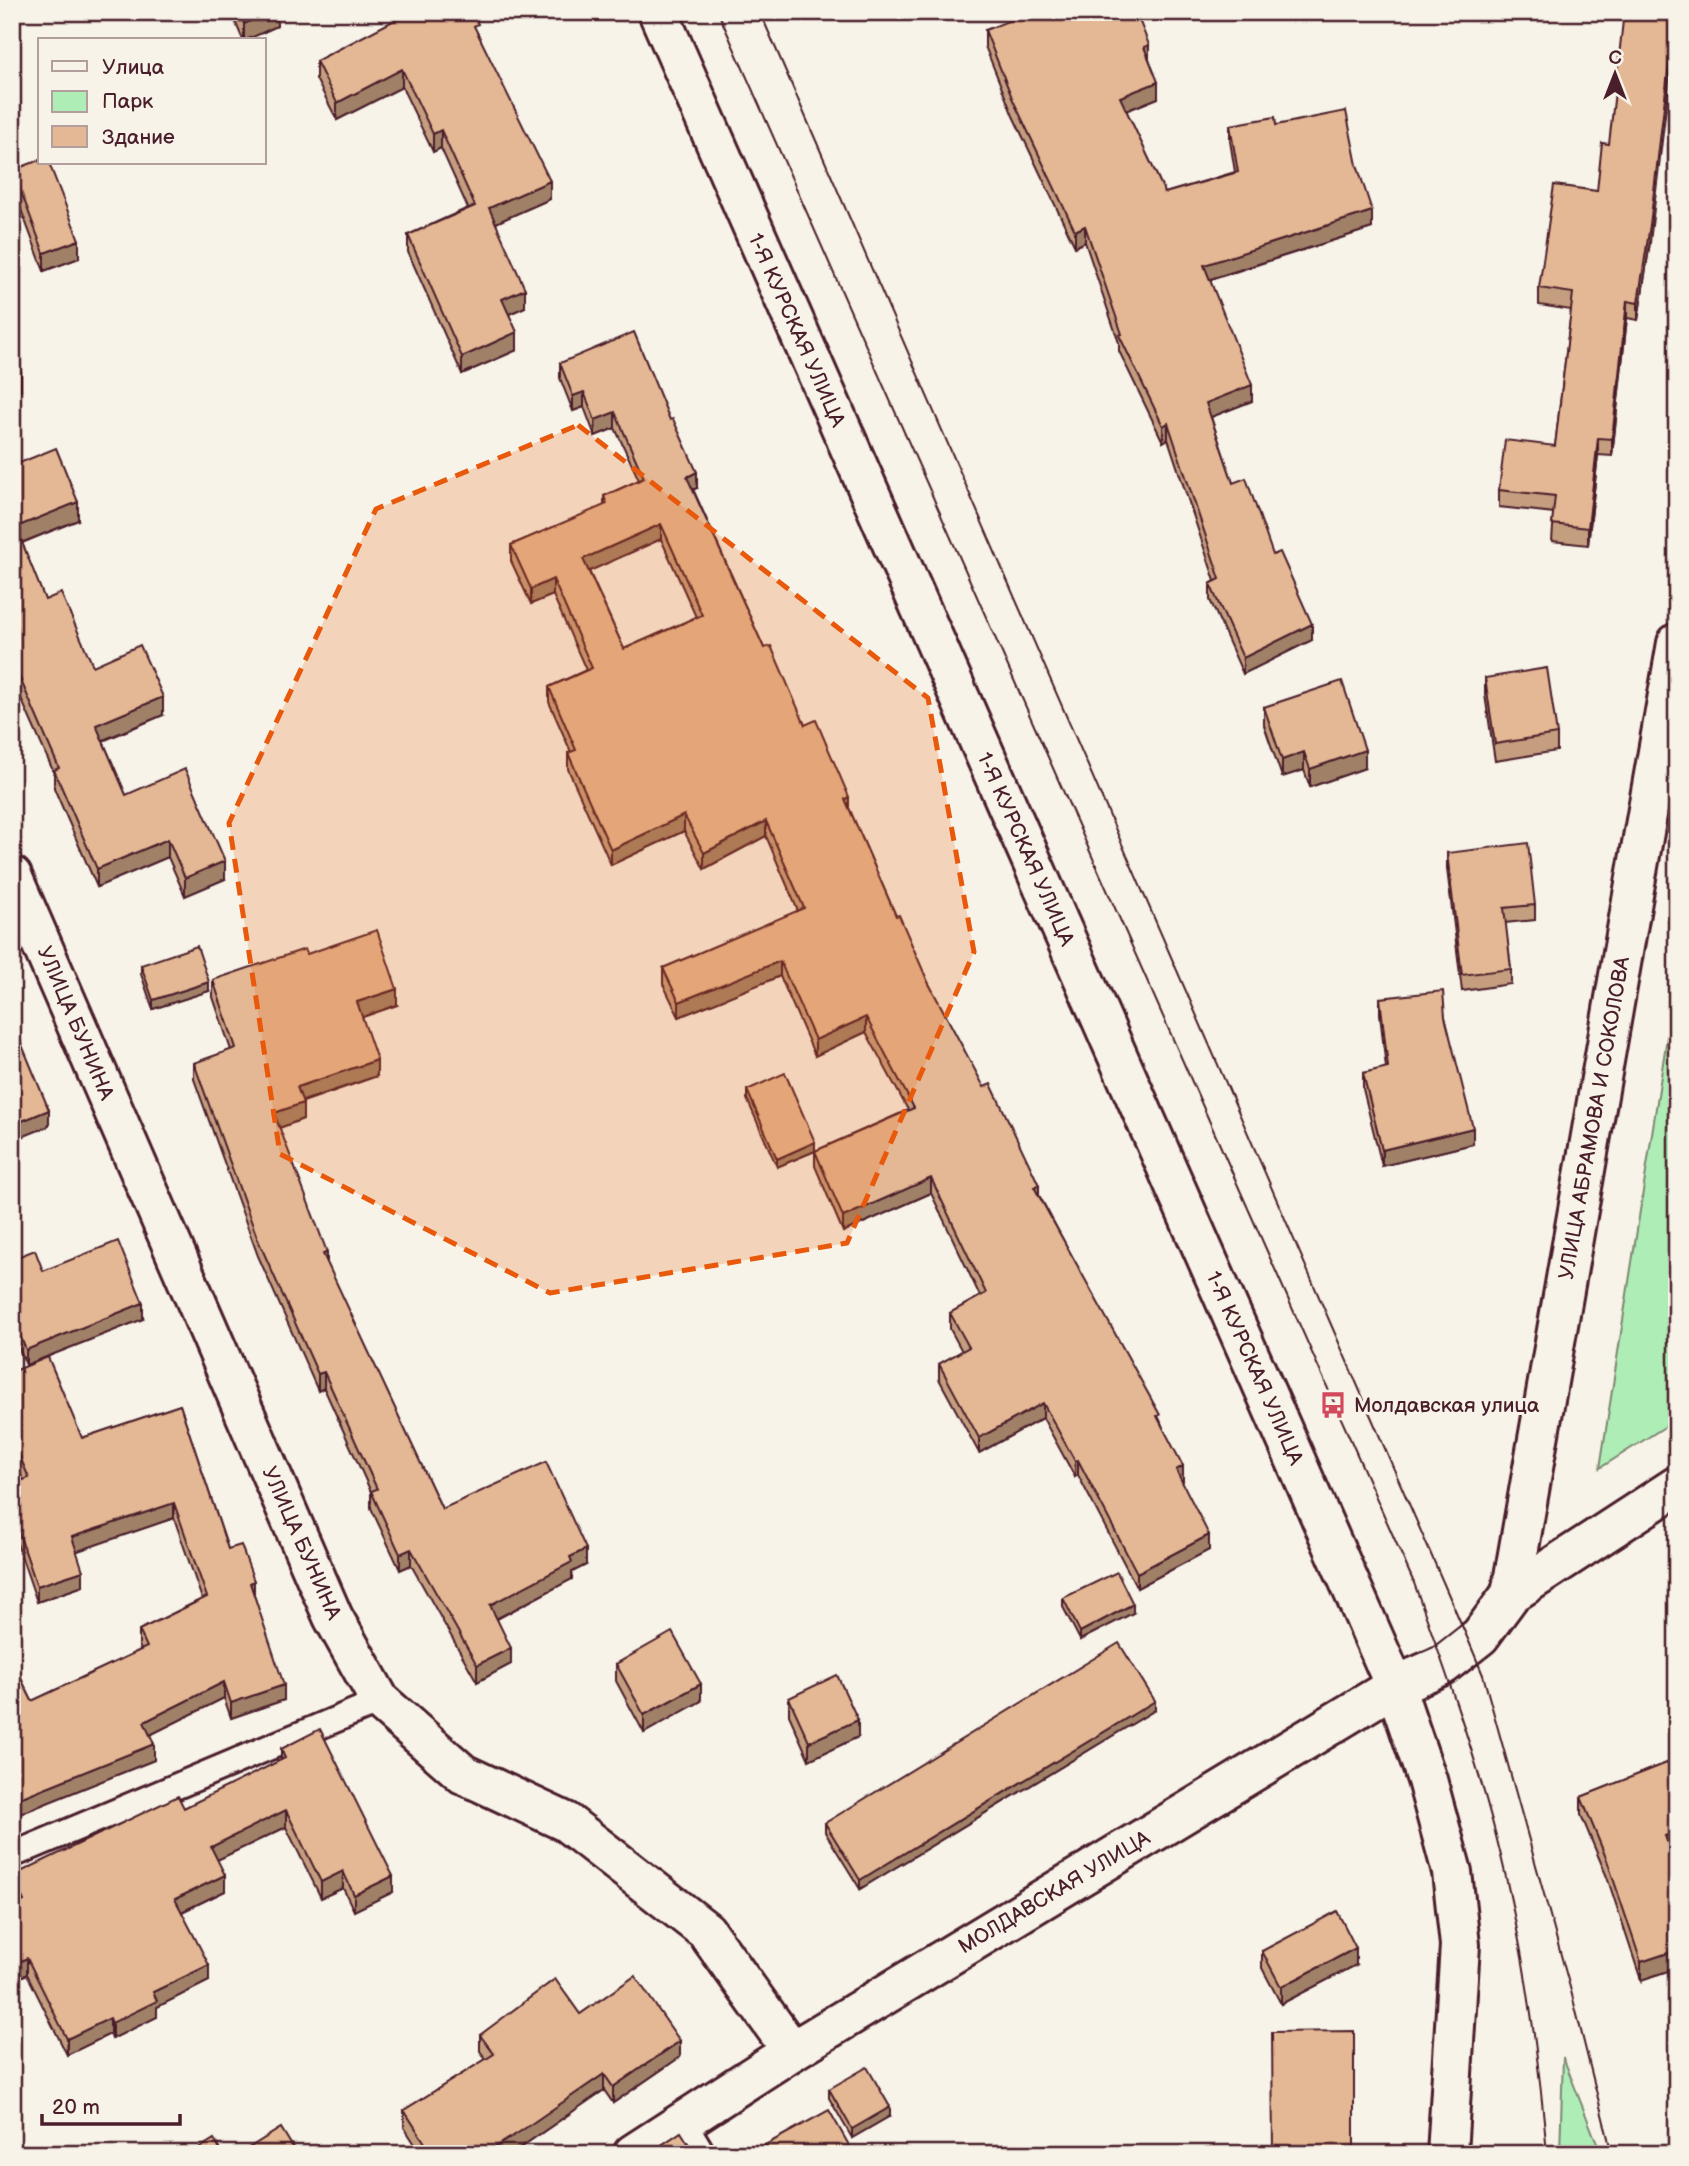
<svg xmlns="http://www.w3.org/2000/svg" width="1689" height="2166" viewBox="0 0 1689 2166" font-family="'Balsamiq Sans',sans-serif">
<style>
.green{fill:#aeeeb6;stroke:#7c8670;stroke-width:2}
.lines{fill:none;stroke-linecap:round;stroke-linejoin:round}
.lane-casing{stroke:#4a1f2b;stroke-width:30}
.street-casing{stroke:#4a1f2b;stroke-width:44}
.secondary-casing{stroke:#4a1f2b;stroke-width:44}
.lane{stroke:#f7f3e8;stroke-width:24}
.street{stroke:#f7f3e8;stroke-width:38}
.secondary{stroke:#f7f3e8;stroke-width:38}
.tram{stroke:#4a1f2b;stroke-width:2}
.wall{fill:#c49e7f;stroke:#4a1f2b;stroke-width:2;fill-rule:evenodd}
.shaded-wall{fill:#a08168;stroke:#4a1f2b;stroke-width:2}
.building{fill:#e4b894;stroke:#4a1f2b;stroke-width:2;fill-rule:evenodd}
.marked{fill:#e8590c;fill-opacity:0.2;stroke:#e8590c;stroke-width:5;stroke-dasharray:14 9;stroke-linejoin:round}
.labels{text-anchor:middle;stroke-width:6;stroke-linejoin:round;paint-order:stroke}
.street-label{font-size:21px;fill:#4a1f2b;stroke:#f7f3e8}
.poi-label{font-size:21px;fill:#4a1f2b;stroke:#f7f3e8;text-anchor:start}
</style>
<rect width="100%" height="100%" fill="#f7f3e8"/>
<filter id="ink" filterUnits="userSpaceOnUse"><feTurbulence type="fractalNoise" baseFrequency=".0143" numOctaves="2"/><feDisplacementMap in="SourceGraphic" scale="14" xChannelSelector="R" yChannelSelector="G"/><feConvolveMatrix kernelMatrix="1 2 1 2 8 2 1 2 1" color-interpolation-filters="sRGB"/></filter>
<g filter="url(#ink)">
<!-- green -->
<g class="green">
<polygon points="1677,973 1677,1419 1600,1468"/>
<polygon points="1563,2057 1601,2154 1560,2154"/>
</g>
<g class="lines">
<defs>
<g id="lane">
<polyline points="17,1853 380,1701"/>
<polyline points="683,2121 703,2154"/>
</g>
<g id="street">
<polyline points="12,876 333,1617 380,1701 463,1774 566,1822 706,1931 792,2051"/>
<polyline points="1511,1594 1677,643"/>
</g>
<g id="secondary">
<polyline points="658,12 1395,1686 1427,1780 1452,1872 1460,1945 1447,2154"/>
<polyline points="633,2154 792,2051 1395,1686 1443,1665 1480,1636 1511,1594 1677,1486"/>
</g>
</defs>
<!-- lane casing -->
<use href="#lane" class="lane-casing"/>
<!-- street casing -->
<use href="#street" class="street-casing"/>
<!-- secondary casing -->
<use href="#secondary" class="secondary-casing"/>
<!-- lane -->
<use href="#lane" class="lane"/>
<!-- street -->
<use href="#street" class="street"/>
<!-- secondary -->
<use href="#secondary" class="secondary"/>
<!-- tram -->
<g class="tram">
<path d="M718,12l696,1571c30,83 59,165 81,249 27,104 43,215 52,322"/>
<polyline points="760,12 1470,1644 1483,1675 1571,1991 1612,2154"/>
</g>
</g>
<!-- wall -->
<g class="wall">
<polygon points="231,12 277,12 277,26 246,40 243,40"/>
<polygon points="985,30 1149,61 1158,98 1126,111 1165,193 1235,172 1230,141 1230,125 1276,125 1357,165 1372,228 1210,280 1252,401 1211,417 1233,483 1273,555 1312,640 1243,674 1210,600 1210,584 1215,581 1168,439 1163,442 1119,351 1119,343 1085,242 1075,247 1013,116 985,46"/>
<polygon points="478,34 550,199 496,223 525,307 509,314 517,350 462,374 408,252 408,235 468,208 441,148 433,152 402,87 337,120 316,79 316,61"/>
<polygon points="13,170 79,258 44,271 13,188"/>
<polygon points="1650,242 1638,320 1627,318 1612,456 1598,455 1588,545 1552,541 1554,513 1499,507 1499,490 1555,446 1571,310 1539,305 1539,288"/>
<path d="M560,363l137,125 -4,1 71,159 85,160 47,108 32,66 111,213 121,225 23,61 -1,1 27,68 -72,38 -59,-113 -3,2 -32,-59 -64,35 -40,-74v-15l23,-13 -12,-22v-16l30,-17 -49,-103 -88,39 -28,-66v-15l93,-41 -42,-78 -51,24 -35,-80 -101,41 -16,-33v-16l135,-57 -32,-75 -62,33 -20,-38 -73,34 -43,-96v-16l3,-1 -22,-50v-15l37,-17 -33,-75 -22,9 -20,-43v-16l93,-39v-10l35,-16 -24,-52 -20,8 -11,-29 -11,4 -13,-33zM661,539l35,78 -72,32 -35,-78z"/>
<polygon points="12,466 78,520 22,543 45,600 93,666 163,715 103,741 126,795 225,879 185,896 168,857 97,887 54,788 54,773 12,678"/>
<polygon points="1485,678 1557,734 1557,751 1495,761 1485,695"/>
<polygon points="1264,707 1365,768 1310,787 1304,770 1282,777 1264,725"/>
<polygon points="1447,853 1535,905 1535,920 1505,923 1511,969 1511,984 1462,991 1447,869"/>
<polygon points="307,954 397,1005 362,1017 377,1076 303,1102 303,1119 279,1128 327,1264 442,1509 586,1565 572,1572 572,1579 497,1619 511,1664 477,1682 411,1565 400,1570 371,1508 371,1492 324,1388 318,1391 258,1256 194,1079 194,1063 231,1050 213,997 213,980"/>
<polygon points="141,965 209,991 153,1009 141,974"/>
<polygon points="1380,998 1445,1017 1473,1144 1382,1166 1363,1089 1363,1073 1386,1068 1380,1014"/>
<polygon points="747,1090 815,1151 777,1167 747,1099"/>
<polygon points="12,1259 43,1271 143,1319 26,1365 12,1332"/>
<polygon points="12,1372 82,1438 180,1405 228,1549 254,1595 284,1700 231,1718 224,1698 150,1735 154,1760 12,1817 12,1660 32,1701 141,1650 139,1645 139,1630 202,1599 174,1518 76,1551 83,1586 37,1602 12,1529 12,1484 23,1480 12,1454"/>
<polygon points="1063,1598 1133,1613 1080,1640 1063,1607"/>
<polygon points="616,1664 701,1701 644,1733 616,1681"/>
<polygon points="789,1698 858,1737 809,1760 789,1715"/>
<polygon points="1155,1710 860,1889 825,1832 825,1823"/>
<polygon points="281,1749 393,1892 354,1911 343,1888 321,1898 286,1827 217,1860 225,1891 182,1912 209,1981 157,2007 157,2017 112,2039 110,2034 67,2055 27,1974 16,1979 12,1970 12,1907 17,1904 12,1894 12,1876 184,1808 281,1761"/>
<polygon points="1677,1759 1677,1849 1670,1852 1641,1980 1607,1877 1581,1815 1581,1797"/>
<polygon points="1262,1951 1356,1965 1281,2004 1262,1968"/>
<polygon points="580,2014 680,2057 613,2103 604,2090 511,2154 421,2154 404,2127 404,2110 486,2059 480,2051 480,2035"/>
<polygon points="829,2089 890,2116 852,2138 829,2098"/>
</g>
<!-- shaded-wall -->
<g class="shaded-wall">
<polygon points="269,12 277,12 277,26 246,40 244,40 244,24"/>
<polygon points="1675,12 1677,12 1677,14 1650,242 1638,320 1638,303"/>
<polygon points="1149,45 1149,61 1144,47"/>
<polygon points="402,69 402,87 337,120 337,103"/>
<polygon points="1158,82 1158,98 1120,113 1120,97"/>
<polygon points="441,130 441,148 433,152 433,134"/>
<polygon points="550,181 550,199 489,226 489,208"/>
<polygon points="1372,211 1372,228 1204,281 1204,265"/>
<polygon points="1085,226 1085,242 1075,247 1075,231"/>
<polygon points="79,240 79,258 44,271 44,253"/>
<polygon points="525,289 525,307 502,317 502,299"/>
<polygon points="1627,301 1627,318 1612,456 1612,439"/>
<polygon points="517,332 517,350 462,374 462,357"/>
<polygon points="21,372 21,390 12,394 12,376"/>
<polygon points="1252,385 1252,401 1206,419 1206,403"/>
<polygon points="584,392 584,407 573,411 573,396"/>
<polygon points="615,412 615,428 595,436 595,420"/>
<polygon points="1168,423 1168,439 1163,442 1163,426"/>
<polygon points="1598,438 1598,455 1588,545 1588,528"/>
<polygon points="697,472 697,488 687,492 687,477"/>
<polygon points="78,502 78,520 16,545 16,527"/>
<polygon points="661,524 661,539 583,574 583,559"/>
<polygon points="553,579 553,595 531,604 531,589"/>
<polygon points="1312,624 1312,640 1243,674 1243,658"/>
<polygon points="163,697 163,715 96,743 96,725"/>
<polygon points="1365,750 1365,768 1310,787 1310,769"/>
<polygon points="1304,752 1304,770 1282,777 1282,760"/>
<polygon points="849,797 849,812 845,799"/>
<polygon points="684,815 684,831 611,865 611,850"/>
<polygon points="766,821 766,836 704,869 704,853"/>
<polygon points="168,839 168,857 97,887 97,869"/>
<polygon points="225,861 225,879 185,896 185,878"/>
<polygon points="780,961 780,976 679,1017 679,1002"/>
<polygon points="209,982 209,991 153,1009 153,1000"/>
<polygon points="397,989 397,1005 357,1019 357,1002"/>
<polygon points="866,1017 866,1032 815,1056 815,1040"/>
<polygon points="377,1060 377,1076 297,1103 297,1087"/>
<polygon points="303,1103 303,1119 274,1130 274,1113"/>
<polygon points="49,1110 49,1126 12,1141 12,1125"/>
<polygon points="1473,1128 1473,1144 1382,1166 1382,1150"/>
<polygon points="815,1142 815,1151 777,1167 777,1159"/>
<polygon points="931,1178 931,1193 843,1232 843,1217"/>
<polygon points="1039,1185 1039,1200 1034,1187"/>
<polygon points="327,1252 327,1268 323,1254"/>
<polygon points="143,1303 143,1319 26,1365 26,1350"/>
<polygon points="324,1372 324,1388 318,1391 318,1374"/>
<polygon points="1043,1403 1043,1418 979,1453 979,1438"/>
<polygon points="1078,1460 1078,1475 1075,1477 1075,1461"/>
<polygon points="1183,1466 1183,1481 1176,1485 1176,1470"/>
<polygon points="174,1503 174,1518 72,1553 72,1537"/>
<polygon points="1209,1535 1209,1550 1137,1588 1137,1573"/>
<polygon points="411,1549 411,1565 400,1570 400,1554"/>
<polygon points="586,1549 586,1565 572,1572 572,1579 490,1622 490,1605 570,1557"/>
<polygon points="83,1571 83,1586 37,1602 37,1586"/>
<polygon points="254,1581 254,1597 250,1583"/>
<polygon points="1133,1604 1133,1613 1080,1640 1080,1632"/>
<polygon points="511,1648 511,1664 477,1682 477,1665"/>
<polygon points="224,1682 224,1698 144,1738 144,1722"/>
<polygon points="701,1684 701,1701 644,1733 644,1715"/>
<polygon points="284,1685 284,1700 231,1718 231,1703"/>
<polygon points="1155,1701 1155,1710 860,1889 860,1880"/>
<polygon points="858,1720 858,1737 809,1760 809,1742"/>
<polygon points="154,1744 154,1760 12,1817 12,1801"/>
<polygon points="286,1810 286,1827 211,1863 211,1847"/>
<polygon points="1677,1832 1677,1849 1665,1854 1665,1836"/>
<polygon points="343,1871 343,1888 321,1898 321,1882"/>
<polygon points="225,1875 225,1891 175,1915 175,1899"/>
<polygon points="393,1876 393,1892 354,1911 354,1895"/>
<polygon points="1356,1948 1356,1965 1281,2004 1281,1987"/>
<polygon points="1677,1950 1677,1968 1641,1980 1641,1962"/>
<polygon points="27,1958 27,1974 16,1979 16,1963"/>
<polygon points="209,1965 209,1981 157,2007 157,2017 112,2039 112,2023 153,1992"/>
<polygon points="110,2018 110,2034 67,2055 67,2039"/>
<polygon points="680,2041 680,2057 613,2103 613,2087"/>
<polygon points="604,2074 604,2090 521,2147 511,2154 484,2154"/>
<polygon points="890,2107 890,2116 852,2138 852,2129"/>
</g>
<!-- building -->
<g class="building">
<polygon points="239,12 269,12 244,24"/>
<polygon points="410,12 472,12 478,24 474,26 550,181 489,208 525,289 502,299 517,332 462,357 408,235 475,206 441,130 433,134 402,69 337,103 316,61"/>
<polygon points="1031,12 1136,12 1149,45 1144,47 1158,82 1120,97 1165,193 1238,172 1230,125 1275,117 1276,125 1346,111 1357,165 1372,211 1204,265 1252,385 1206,403 1233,483 1246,478 1273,555 1280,552 1312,624 1243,658 1210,584 1220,579 1168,423 1163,426 1119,335 1122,334 1085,226 1075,231 1013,100 985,30"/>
<polygon points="1624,12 1675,12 1650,225 1638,303 1627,301 1612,439 1598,438 1588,528 1552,524 1555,496 1499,490 1505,440 1555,446 1573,293 1539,288 1554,185 1597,191 1602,143 1609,144"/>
<polygon points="40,160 40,163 49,163 79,240 44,253 13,170"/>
<path d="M634,332l36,88 3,-1 24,53 -10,5 77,171 7,-2 34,79 11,-5 33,77 -4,2 51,117 3,-1 29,67 56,105 7,-3 48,101 -5,2 126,228 -3,1 26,50 -7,4 33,65 -72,38 -59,-113 -3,1 -32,-58 -64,35 -40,-74 30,-17 -19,-34 36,-20 -55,-115 -88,39 -28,-66 99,-43 -48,-91 -51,23 -35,-79 -101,41 -16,-34 141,-60 -38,-87 -62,32 -20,-38 -73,35 -43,-97 8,-3 -27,-63 43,-19 -39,-89 -22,10 -20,-44 96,-41 -3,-8 40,-18 -29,-66 -20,8 -11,-28 -11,4 -13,-33zM661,524l41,91 -78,34 -41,-90z"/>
<polygon points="12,352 21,372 12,376"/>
<polygon points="56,448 78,502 16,527 45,600 61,593 93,666 140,645 163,697 96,725 126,795 185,769 225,861 185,878 168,839 97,869 54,770 59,768 12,660 12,466"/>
<polygon points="1547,668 1557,734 1495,744 1485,678"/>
<polygon points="1342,681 1365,750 1310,769 1304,752 1282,760 1264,707"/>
<polygon points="1528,843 1535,905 1504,908 1511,969 1462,975 1447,853"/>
<polygon points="377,930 397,989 357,1002 377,1060 297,1087 303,1103 274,1113 327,1252 323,1254 442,1509 546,1462 586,1549 570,1557 572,1562 490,1605 511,1648 477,1665 411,1549 400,1554 371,1491 377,1489 324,1372 318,1374 258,1240 194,1063 236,1048 213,980 305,949 307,954"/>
<polygon points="197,946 209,982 153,1000 141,965"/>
<polygon points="1443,991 1445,1017 1473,1128 1382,1150 1363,1073 1388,1067 1380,998"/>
<polygon points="12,1021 49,1110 12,1125"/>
<polygon points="785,1073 815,1142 777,1159 747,1090"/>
<polygon points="118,1241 143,1303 26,1350 12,1316 12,1259 35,1250 43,1271"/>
<polygon points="48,1357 82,1438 180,1405 228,1549 241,1545 254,1581 250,1583 284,1685 231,1703 224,1682 144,1722 154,1744 12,1801 12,1660 32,1701 147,1647 139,1630 207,1597 174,1503 72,1537 83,1571 37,1586 12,1513 12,1484 29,1478 12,1438 12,1372"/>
<polygon points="1117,1572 1133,1604 1080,1632 1063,1598"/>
<polygon points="672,1632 701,1684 644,1715 616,1664"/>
<polygon points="1119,1643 1155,1701 860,1880 825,1823"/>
<polygon points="837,1675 858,1720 809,1742 789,1698"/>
<polygon points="320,1729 393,1876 354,1895 343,1871 321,1882 286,1810 211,1847 225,1875 175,1899 209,1965 153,1992 157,2001 112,2023 110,2018 67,2039 27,1958 16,1963 12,1954 12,1907 24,1901 12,1876 178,1796 184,1808 285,1758 281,1749"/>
<polygon points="1677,1759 1677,1832 1665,1836 1677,1870 1677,1950 1641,1962 1607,1860 1581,1797"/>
<polygon points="1337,1911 1356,1948 1281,1987 1262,1951"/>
<polygon points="635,1976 680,2041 613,2087 604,2074 521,2131 484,2154 432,2154 404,2110 494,2054 480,2035 555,1979 580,2014"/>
<polygon points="1354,2031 1354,2154 1273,2154 1272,2032"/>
<polygon points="867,2067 890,2107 852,2129 829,2089"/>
<polygon points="829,2110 854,2154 761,2154 758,2149"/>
<polygon points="281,2128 297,2154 239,2154"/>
<polygon points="681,2132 695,2154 648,2154"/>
<polygon points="214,2139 222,2154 190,2154"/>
</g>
</g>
<!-- marked area -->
<path class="marked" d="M578,425l350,273 46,254 -127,291 -297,50 -270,-139 -51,-331 147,-314z"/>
<!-- icons -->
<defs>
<symbol id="bus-bare" viewBox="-9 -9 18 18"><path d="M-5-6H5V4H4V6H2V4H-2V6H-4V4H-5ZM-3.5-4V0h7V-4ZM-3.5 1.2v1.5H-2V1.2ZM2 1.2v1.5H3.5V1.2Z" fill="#d1495b" stroke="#f7f3e8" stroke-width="2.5" paint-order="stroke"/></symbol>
</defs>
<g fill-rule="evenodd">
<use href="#bus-bare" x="1314" y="1386" width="38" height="38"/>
</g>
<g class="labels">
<!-- street labels -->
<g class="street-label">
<text transform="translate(797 330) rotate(66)" y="7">1-Я КУРСКАЯ УЛИЦА</text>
<text transform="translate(1026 849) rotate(66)" y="7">1-Я КУРСКАЯ УЛИЦА</text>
<text transform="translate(76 1023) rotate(67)" y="7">УЛИЦА БУНИНА</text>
<text transform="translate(1594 1118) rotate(-80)" y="7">УЛИЦА АБРАМОВА И СОКОЛОВА</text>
<text transform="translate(1255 1368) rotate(66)" y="7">1-Я КУРСКАЯ УЛИЦА</text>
<text transform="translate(302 1543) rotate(66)" y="7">УЛИЦА БУНИНА</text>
<text transform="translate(1054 1892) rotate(-31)" y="7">МОЛДАВСКАЯ УЛИЦА</text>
</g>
<!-- poi labels -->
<g class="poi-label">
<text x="1354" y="1412">Молдавская улица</text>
</g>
</g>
<!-- margin -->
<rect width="1689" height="2166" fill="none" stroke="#f7f3e8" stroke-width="42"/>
<rect x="21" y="21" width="1647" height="2124" fill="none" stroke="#4a1f2b" stroke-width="2.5" filter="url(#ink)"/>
<!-- legend -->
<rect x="38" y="38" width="228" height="126" fill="#f7f3e8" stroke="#b29e9c" stroke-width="2"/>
<rect x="52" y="61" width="35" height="10" fill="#f7f3e8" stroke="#b29e9c" stroke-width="2"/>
<text x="102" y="74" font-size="21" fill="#4a1f2b">Улица</text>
<rect x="52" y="91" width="35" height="21" fill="#aeeeb6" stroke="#b29e9c" stroke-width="2"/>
<text x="102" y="108" font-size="21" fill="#4a1f2b">Парк</text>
<rect x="52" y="126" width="35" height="21" fill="#e4b894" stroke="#b29e9c" stroke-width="2"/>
<text x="102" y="144" font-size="21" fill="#4a1f2b">Здание</text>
<!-- north arrow -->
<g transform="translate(1615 74)" stroke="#f7f3e8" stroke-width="5" paint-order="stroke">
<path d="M0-5L12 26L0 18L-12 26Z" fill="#4a1f2b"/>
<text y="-10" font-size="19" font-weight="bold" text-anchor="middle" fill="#4a1f2b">С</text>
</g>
<!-- scale -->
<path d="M42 2114v10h138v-10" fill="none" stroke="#4a1f2b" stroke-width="3.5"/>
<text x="52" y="2114" font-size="21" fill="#4a1f2b" stroke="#f7f3e8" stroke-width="5" paint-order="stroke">20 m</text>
</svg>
